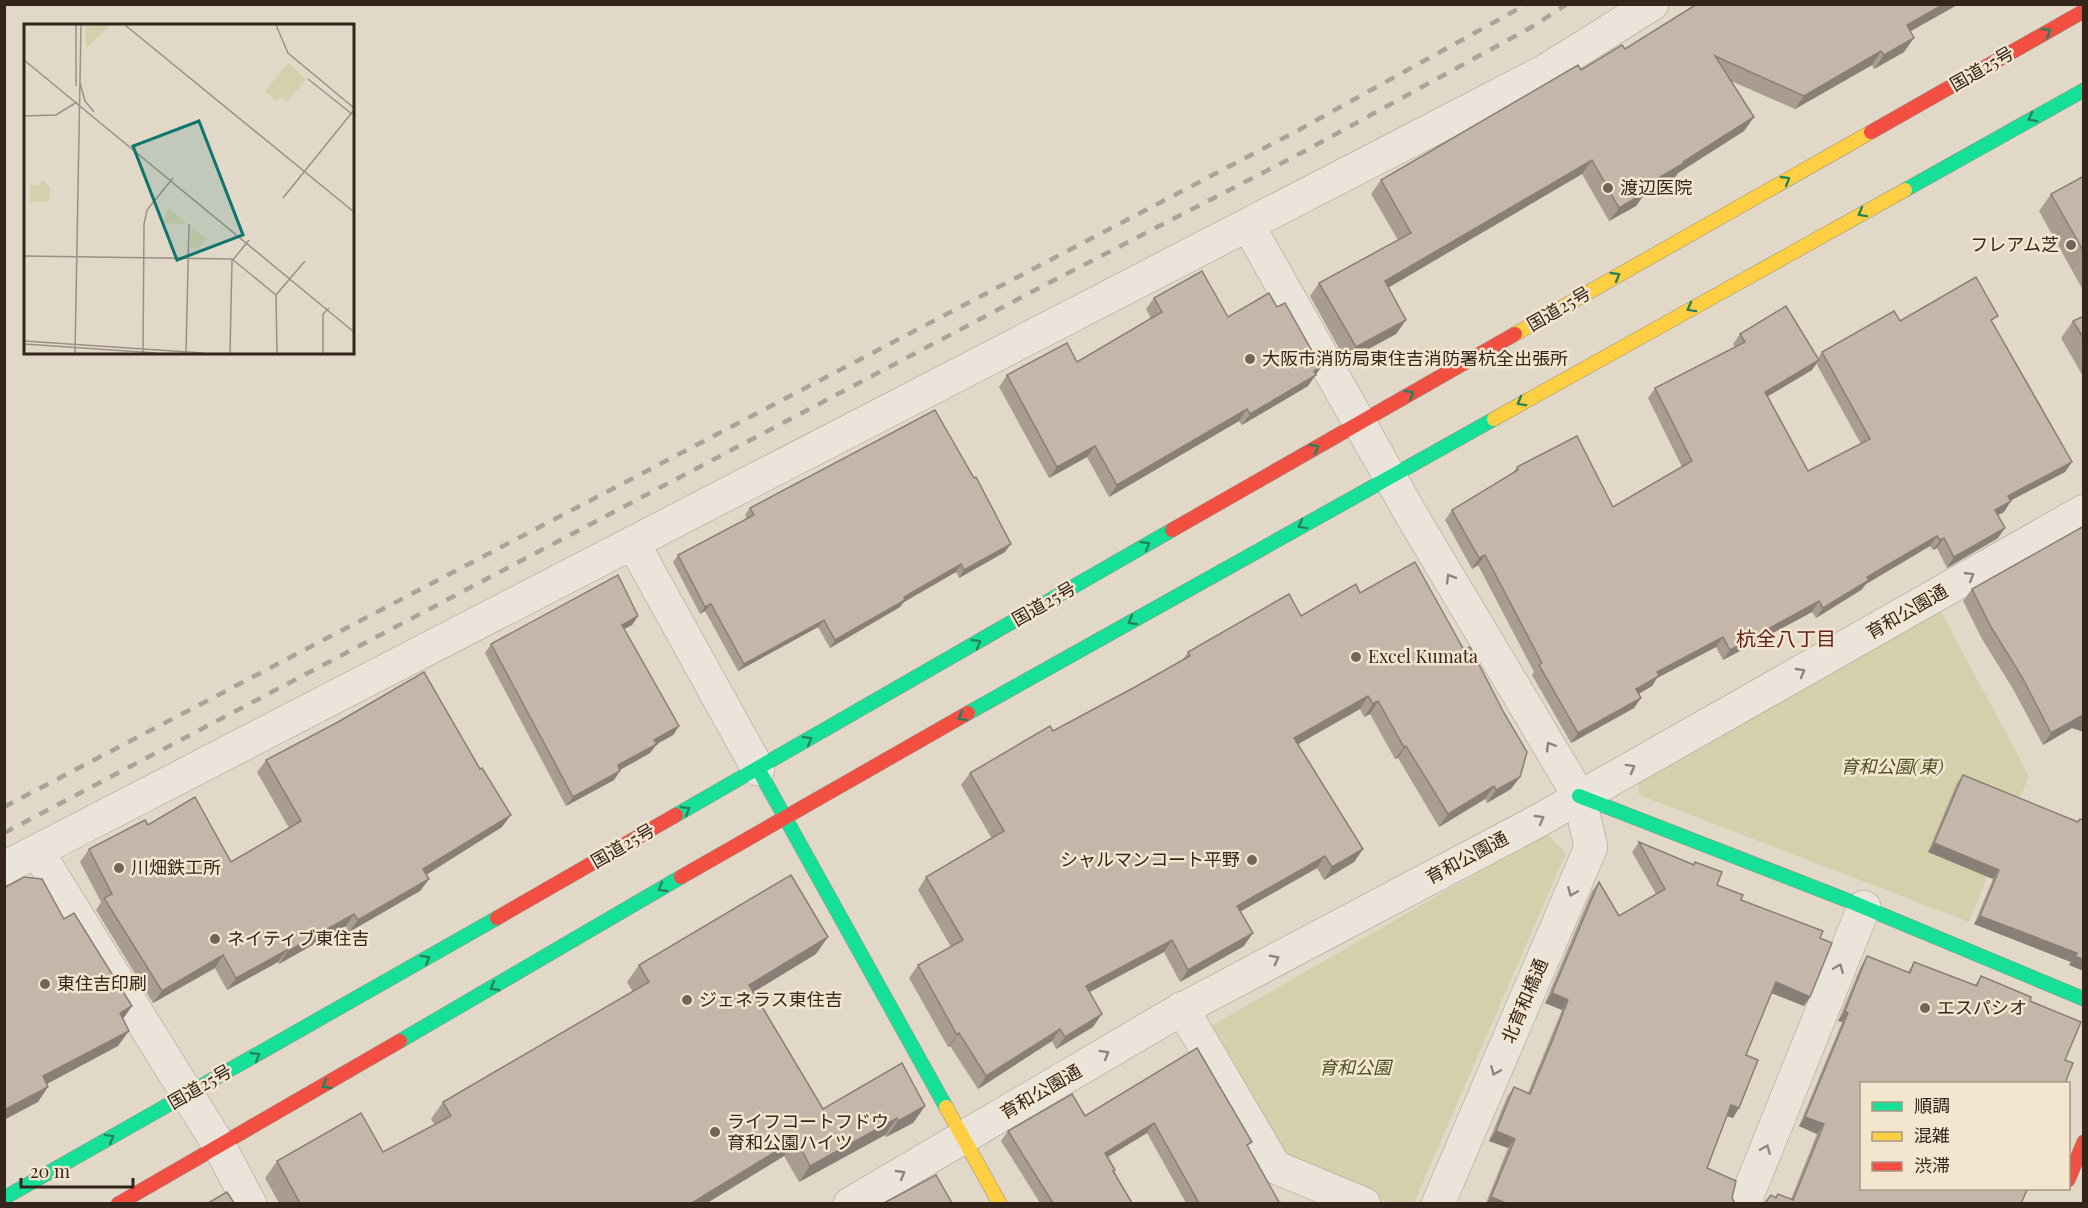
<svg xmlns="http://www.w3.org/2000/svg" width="2088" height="1208" viewBox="0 0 2088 1208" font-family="'Playfair Display','Noto Sans JP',serif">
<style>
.green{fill:#d4d0ab}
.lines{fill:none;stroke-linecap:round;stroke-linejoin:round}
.street-casing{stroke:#a69d92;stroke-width:34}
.fast-casing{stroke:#968d82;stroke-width:15}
.slow-casing{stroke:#968d82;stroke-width:15}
.jam-casing{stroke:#968d82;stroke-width:15}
.street{stroke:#eae4db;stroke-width:33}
.fast{stroke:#16e098;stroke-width:14}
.slow{stroke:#ffcf43;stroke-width:14}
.jam{stroke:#f24e42;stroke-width:14}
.rail{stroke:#a9a39c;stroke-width:4.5;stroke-dasharray:10 10;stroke-linecap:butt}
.wall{fill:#a99d92;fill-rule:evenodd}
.shaded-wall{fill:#8a7f77}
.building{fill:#c5b6aa;stroke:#8a7f77;stroke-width:1.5}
.oneway{stroke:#25825a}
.oneway2{stroke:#8f847c}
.poi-dot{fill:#716458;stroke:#f4e5ce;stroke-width:2}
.labels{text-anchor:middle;stroke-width:5;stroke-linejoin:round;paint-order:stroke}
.street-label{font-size:18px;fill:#34251c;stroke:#f4e5ce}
.poi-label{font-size:18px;fill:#34251c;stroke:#f4e5ce;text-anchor:start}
.park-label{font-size:18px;font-style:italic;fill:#495023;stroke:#f4e5ce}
.neighbourhood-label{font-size:20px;fill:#60241c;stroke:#f4e5ce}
.inset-road{fill:none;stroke:#9c9083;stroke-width:1.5}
.view{fill:#0f766e;fill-opacity:0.15;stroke:#0f766e;stroke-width:3}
.inset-edge{fill:none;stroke:#34251c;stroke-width:3}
</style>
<rect width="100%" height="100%" fill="#e2d8c8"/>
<!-- green -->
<g class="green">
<polygon points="1939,608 2029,776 1969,922 1639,795 1638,776"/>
<polygon points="1546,833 1566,853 1414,1203 1390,1203 1283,1159 1208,1028"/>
</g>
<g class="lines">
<defs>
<g id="street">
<polyline points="1248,225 1412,516 1579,796 1591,847 1438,1204"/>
<polyline points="633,543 758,769"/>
<polyline points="37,851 220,1147 250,1204"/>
<polyline points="4,868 1545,71 1652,4"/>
<polyline points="1182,1008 1275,1167 1364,1204"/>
<polyline points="850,1204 1173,1014 1538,821 2084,511"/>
<polyline points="1744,1204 1864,907"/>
</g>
<g id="fast">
<polyline points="1905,190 2084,90"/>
<polyline points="968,713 1494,419"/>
<polyline points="758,769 946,1107"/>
<polyline points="1579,796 1849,901 2084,999"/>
<polyline points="676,815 1172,530"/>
<polyline points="400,1041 681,877"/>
<polyline points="4,1198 497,918"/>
</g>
<g id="slow">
<polyline points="1515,334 1871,132"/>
<polyline points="1494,419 1905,190"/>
<polyline points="946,1107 1000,1204"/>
</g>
<g id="jam">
<polyline points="1871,132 2084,11"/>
<polyline points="1172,530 1515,334"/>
<polyline points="681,877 968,713"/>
<polyline points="497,918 676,815"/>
<polyline points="2068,1180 2084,1142"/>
<polyline points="118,1204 400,1041"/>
</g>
</defs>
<!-- street casing -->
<use href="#street" class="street-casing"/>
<!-- fast casing -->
<use href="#fast" class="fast-casing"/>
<!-- slow casing -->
<use href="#slow" class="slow-casing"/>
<!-- jam casing -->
<use href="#jam" class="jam-casing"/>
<!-- street -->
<use href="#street" class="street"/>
<!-- fast -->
<use href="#fast" class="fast"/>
<!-- slow -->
<use href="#slow" class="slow"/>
<!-- jam -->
<use href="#jam" class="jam"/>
<!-- rail -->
<g class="rail">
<polyline points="4,807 1295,132 1527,4"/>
<polyline points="4,833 1043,286 1303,152 1530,28 1567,4"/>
</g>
</g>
<!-- wall -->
<g class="wall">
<polygon points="1910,32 1904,52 1874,69 1872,65 1795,109 1731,81 1754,117 1744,131 1678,173 1675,177 1644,195 1636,206 1609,221 1582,174 1388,287 1406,320 1396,334 1346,361 1310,296 1319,283 1398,240 1371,194 1381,180 1581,70 1625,49"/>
<polygon points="2084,176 2084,292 2039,211 2051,194"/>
<polygon points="1154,298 1228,317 1277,307 1321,367 1308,386 1242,425 1239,421 1109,497 1087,457 1049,478 999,387 1007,375 1077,362 1151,319 1146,309"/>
<polygon points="2084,316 2084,378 2061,338 2073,321"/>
<path d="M1900,321l93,2 79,139 -7,10 -55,29 -6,11 -6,3v23l-51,30 -10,-20 -4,2 -3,-4 -64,38 -5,6 -45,28 -4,-6 -89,48 -7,-13 -59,31 -5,8 -13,8 -5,14 -63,35 -39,-68 2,-3 -56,-107 -6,4 -27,-49 7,-10 60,-36 5,-7 96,40 69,-40 -34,-69 7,-10 80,-41 -2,-3 7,-10 78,24 4,-6zM1816,363l45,81 -53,27 -40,-75 44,-26z"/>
<polygon points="750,508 1005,552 959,578 956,572 904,602 900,607 830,648 818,627 738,671 705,611 700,614 673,562 678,555 747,519 745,515"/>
<polygon points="2084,526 2084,732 2072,728 2043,745 2013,689 1982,639 1963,601 1972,589"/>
<polygon points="1360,593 1511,789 1487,803 1485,799 1439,827 1398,758 1395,759 1370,714 1364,717 1360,709 1298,744 1363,849 1354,862 1324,880 1317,868 1241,911 1244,946 1180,982 1164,952 1089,992 1093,1027 1056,1049 1052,1041 978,1089 950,1046 948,1047 909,978 918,965 951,947 918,890 926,877 992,839 961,785 970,773 1053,731 1135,687 1182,661 1188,652 1301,616"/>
<polygon points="638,616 632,625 624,629 679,726 673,735 657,744 650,753 620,770 614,780 566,806 485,653 491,644"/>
<polygon points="266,760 502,827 426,874 429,879 420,891 349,932 346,926 279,964 278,962 227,990 215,968 153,1003 96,910 101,902 80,862 89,849 148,825 231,862 289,828 257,772"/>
<polygon points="1963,775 2078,822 2080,819 2084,820 2084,971 2069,965 2071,962 1974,924 1993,879 1928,852 1957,783"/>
<polygon points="1639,842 1693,864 1695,862 1717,885 1741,900 1820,938 1810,997 1804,1006 1771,993 1746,1055 1733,1118 1727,1116 1707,1168 1732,1198 1735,1203 1486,1203 1508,1148 1489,1141 1507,1097 1514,1087 1528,1093 1546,1049 1562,1010 1545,1003 1592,891 1599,882 1619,916 1656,894 1632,852"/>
<polygon points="816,954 754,992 823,1109 925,1106 913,1123 886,1137 885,1135 799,1182 784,1156 707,1203 279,1203 265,1178 277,1161 383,1152 435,1125 431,1119 443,1102 633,992 627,982 639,965"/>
<polygon points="1867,956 1908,972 1914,962 1975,985 1981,976 2031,997 1862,1083 2021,1203 1765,1203 1771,1195 1775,1197 1778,1194 1791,1199 1817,1134 1799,1126 1842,1022 1838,1021 1861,966"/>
<polygon points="1197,1048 1248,1147 1279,1202 1282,1203 1186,1203 1147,1133 1107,1157 1115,1170 1114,1171 1132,1203 1040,1203 1001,1141 1008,1131 1085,1116"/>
</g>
<!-- shaded-wall -->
<g class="shaded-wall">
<polygon points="1944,4 1959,4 1897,39 1907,25"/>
<polygon points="1914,38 1904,52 1874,69 1884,55"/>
<polygon points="1881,51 1872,65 1795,109 1804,96"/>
<polygon points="1754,117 1744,131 1678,173 1675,177 1644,195 1636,206 1609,221 1619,208 1643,187"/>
<polygon points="1592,160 1582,174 1376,295 1385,281"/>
<polygon points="1406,320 1396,334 1346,361 1356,347"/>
<polygon points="1819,360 1812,370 1758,402 1765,392"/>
<polygon points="1321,367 1308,386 1242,425 1250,414"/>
<polygon points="1247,409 1239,421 1109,497 1117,485"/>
<polygon points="1095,446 1087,457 1049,478 1057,467"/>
<polygon points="2072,462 2065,472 2000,506 2008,496"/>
<polygon points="2011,501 2004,512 1988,520 1995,510"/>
<polygon points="2005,528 1998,538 1947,568 1954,557"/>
<polygon points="1937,536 1930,546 1866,584 1861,590 1816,618 1823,608 1867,577"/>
<polygon points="1944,538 1937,548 1933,550 1940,540"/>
<polygon points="1011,544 1005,552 959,578 964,570"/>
<polygon points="1485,555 1478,565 1472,569 1479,558"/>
<polygon points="961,564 956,572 904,602 900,607 830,648 835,640 904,597"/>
<polygon points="1819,601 1812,612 1723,660 1730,650"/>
<polygon points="711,604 705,611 700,614 705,607"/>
<polygon points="638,616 632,625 615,634 622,625"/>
<polygon points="824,620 818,627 738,671 744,664"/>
<polygon points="1723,637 1716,647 1657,678 1652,686 1629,699 1636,689 1657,672"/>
<polygon points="1368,696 1360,709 1286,751 1294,738"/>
<polygon points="1641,698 1634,708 1571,743 1578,733"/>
<polygon points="1378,701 1370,714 1364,717 1373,704"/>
<polygon points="2081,716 2084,717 2084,732 2072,728 2043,745 2051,733"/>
<polygon points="679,726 673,735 649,748 657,744 650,753 611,775 618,765 654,740"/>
<polygon points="1406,746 1398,758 1395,759 1404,747"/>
<polygon points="620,771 614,780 566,806 573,797"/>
<polygon points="1520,777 1511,789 1487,803 1496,790"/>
<polygon points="1494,786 1485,799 1439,827 1448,814"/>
<polygon points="511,815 502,827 415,882 423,869"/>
<polygon points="1934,843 1999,870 1993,879 1928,852"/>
<polygon points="1363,849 1354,862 1324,880 1332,867"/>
<polygon points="1325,856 1317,868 1229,918 1237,906"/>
<polygon points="429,879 420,891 349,932 358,920"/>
<polygon points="354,914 346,926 279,964 288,951"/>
<polygon points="1980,916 2077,953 2071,962 1974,924"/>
<polygon points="1253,933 1244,946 1180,982 1188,970"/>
<polygon points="828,937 816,954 737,1002 749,985"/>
<polygon points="1172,940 1164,952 1077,999 1086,986"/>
<polygon points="287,950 278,962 227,990 236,978"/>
<polygon points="223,955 215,968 153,1003 162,991"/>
<polygon points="2075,956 2084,960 2084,971 2069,965"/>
<polygon points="1776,982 1810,997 1804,1006 1769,992"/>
<polygon points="1552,993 1568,1000 1562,1010 1545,1003"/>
<polygon points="132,1006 121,1022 120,1013"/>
<polygon points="1845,1011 1848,1013 1842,1022 1838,1021"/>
<polygon points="1102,1014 1093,1027 1056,1049 1065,1037"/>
<polygon points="1060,1029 1052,1041 978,1089 986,1076"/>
<polygon points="129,1031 118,1046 32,1092 43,1076"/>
<polygon points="959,1033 950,1046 948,1047 957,1035"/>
<polygon points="48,1087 38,1102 4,1120 4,1110"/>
<polygon points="1731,1105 1739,1108 1733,1118 1724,1115"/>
<polygon points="925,1106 913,1123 886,1137 898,1121"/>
<polygon points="1805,1117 1824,1124 1817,1134 1799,1126"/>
<polygon points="897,1118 885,1135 799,1182 810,1166"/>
<polygon points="1154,1123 1147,1133 1098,1163 1105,1153"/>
<polygon points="1496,1131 1515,1139 1508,1148 1489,1141"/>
<polygon points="796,1139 784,1156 707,1203 692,1203"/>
<polygon points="1491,1197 1506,1203 1487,1203"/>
</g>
<!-- building -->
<g class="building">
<polygon points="1697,4 1944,4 1907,25 1914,38 1884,55 1881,51 1804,96 1715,56 1754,117 1683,162 1684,163 1643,187 1646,192 1619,208 1592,160 1385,281 1406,320 1356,347 1319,283 1411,233 1381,180 1578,65 1581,70 1622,45 1625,49"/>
<polygon points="2084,176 2084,252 2051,194"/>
<polygon points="1202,271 1228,317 1269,293 1277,307 1285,303 1321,367 1314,371 1316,375 1250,414 1247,409 1117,485 1095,446 1057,467 1007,375 1067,343 1077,362 1162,312 1154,298"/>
<polygon points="1976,277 1998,316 1991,320 2072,462 2008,496 2011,501 1995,510 2005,528 1954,557 1944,538 1940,540 1937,536 1867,577 1869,580 1823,608 1819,601 1730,650 1723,637 1657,672 1659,676 1636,689 1641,698 1578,733 1539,665 1542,663 1485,555 1479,558 1452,510 1518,470 1517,467 1577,436 1613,507 1692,461 1655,388 1745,342 1740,334 1786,306 1819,360 1765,392 1808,471 1870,439 1822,352 1894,311 1900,321"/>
<polygon points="2084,316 2084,339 2073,321"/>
<polygon points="935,410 974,478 976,477 1011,544 964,570 961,564 904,597 905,600 835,640 824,620 744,664 711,604 705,607 678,555 754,515 750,508"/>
<polygon points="2084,526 2084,717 2081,716 2051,733 2022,677 1991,627 1972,589"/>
<polygon points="1415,562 1464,650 1470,647 1504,713 1527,752 1520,777 1496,790 1494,786 1448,814 1406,746 1404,747 1378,701 1373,704 1368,696 1294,738 1363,849 1332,867 1325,856 1237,906 1253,933 1188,970 1172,940 1086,986 1102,1014 1065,1037 1060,1029 986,1076 959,1033 957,1035 918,965 963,940 926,877 1004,831 970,773 1050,726 1053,731 1135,687 1190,656 1188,652 1289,594 1301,616 1356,584 1360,593"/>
<polygon points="618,575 638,616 622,625 679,726 654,740 657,744 618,765 620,771 573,797 491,644"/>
<polygon points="424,672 480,769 482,768 511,815 423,869 429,879 358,920 354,914 288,951 287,950 236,978 223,955 162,991 104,898 112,894 89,849 145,820 148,825 195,797 231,862 301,821 266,760 338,722"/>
<polygon points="1963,775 2078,822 2080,819 2084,820 2084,960 2075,956 2077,953 1980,916 1999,870 1934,843"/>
<polygon points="1639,842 1694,865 1695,862 1722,872 1717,885 1743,895 1741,900 1823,931 1820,938 1832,943 1810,997 1776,982 1746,1055 1758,1060 1739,1108 1731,1105 1707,1168 1736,1181 1732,1198 1735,1203 1506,1203 1491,1197 1515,1139 1496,1131 1514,1087 1530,1094 1553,1039 1568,1000 1552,993 1599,882 1619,916 1665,889"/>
<polygon points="791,875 828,937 749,985 823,1109 902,1063 925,1106 898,1121 897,1118 810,1166 796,1139 692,1203 300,1203 277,1161 361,1113 383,1152 451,1116 443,1102 649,982 639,965"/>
<polygon points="24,877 42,879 64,919 74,913 132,1006 120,1013 129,1031 43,1076 48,1087 4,1110 4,888"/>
<polygon points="1867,956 1910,973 1914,962 1977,986 1981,976 2031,997 2030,1001 2081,1022 2065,1060 2073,1063 2065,1083 1862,1083 1862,1188 2028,1188 2021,1203 1765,1203 1771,1195 1776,1198 1778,1194 1793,1200 1824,1124 1805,1117 1848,1013 1845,1011"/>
<polygon points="1197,1048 1252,1142 1247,1145 1279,1202 1282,1203 1199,1203 1154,1123 1105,1153 1115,1170 1113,1171 1132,1203 1053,1203 1008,1131 1072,1094 1085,1116"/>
<polygon points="936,1175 952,1203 884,1203"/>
<polygon points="227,1192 234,1203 208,1203"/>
</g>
<!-- one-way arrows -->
<defs><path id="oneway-chevron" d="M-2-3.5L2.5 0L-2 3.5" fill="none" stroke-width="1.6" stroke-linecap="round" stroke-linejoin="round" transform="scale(1.5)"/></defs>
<g class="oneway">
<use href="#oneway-chevron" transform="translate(2047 32) rotate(-30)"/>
<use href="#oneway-chevron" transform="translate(2032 118) rotate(151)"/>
<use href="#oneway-chevron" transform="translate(1786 180) rotate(-30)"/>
<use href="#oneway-chevron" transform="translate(1862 213) rotate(151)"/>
<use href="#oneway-chevron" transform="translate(1616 276) rotate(-30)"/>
<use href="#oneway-chevron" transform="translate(1691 308) rotate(151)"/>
<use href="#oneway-chevron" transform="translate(1410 394) rotate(-30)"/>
<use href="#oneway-chevron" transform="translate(1521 402) rotate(151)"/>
<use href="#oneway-chevron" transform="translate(1315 448) rotate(-30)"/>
<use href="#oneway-chevron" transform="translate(1302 525) rotate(151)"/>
<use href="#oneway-chevron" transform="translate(1146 545) rotate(-30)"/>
<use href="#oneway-chevron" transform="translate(1132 621) rotate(151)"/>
<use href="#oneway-chevron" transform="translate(977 643) rotate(-30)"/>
<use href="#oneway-chevron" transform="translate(962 717) rotate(151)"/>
<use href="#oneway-chevron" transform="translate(808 740) rotate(-30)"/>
<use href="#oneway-chevron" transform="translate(686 810) rotate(-30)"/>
<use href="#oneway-chevron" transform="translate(662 888) rotate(150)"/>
<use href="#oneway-chevron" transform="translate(426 959) rotate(-30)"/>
<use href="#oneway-chevron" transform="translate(494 987) rotate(150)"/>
<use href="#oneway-chevron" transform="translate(256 1056) rotate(-30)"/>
<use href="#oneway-chevron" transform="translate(326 1085) rotate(150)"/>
<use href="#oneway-chevron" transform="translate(110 1138) rotate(-29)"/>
</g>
<g class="oneway2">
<use href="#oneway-chevron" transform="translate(1970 576) rotate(-30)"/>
<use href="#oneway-chevron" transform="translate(1450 578) rotate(-121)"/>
<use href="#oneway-chevron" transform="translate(1801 672) rotate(-30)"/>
<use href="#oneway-chevron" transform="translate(1550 746) rotate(-121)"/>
<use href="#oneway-chevron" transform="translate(1631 768) rotate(-29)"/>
<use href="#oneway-chevron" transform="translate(1540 819) rotate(-30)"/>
<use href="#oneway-chevron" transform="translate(1572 892) rotate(113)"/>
<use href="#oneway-chevron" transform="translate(1275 959) rotate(-28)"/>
<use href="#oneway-chevron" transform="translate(1839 968) rotate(-68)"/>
<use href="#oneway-chevron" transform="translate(1105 1054) rotate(-31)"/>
<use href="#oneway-chevron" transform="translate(1495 1071) rotate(113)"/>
<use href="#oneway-chevron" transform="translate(1766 1149) rotate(-68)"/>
<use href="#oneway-chevron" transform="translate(901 1174) rotate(-30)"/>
</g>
<!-- markers -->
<g class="poi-dot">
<circle cx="1608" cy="188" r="6"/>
<circle cx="2071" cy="245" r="6"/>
<circle cx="1250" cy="359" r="6"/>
<circle cx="1356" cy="657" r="6"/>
<circle cx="1252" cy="860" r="6"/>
<circle cx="119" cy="868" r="6"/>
<circle cx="215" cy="939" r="6"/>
<circle cx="45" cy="984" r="6"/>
<circle cx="687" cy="1000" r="6"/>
<circle cx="1925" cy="1008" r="6"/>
<circle cx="715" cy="1132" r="6"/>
</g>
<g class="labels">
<!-- street labels -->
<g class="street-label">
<text transform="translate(1982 69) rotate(-30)" y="6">国道25号</text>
<text transform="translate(1559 309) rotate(-30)" y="6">国道25号</text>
<text transform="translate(1044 604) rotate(-30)" y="6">国道25号</text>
<text transform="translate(1907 612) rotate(-30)" y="6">育和公園通</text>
<text transform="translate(623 846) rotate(-30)" y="6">国道25号</text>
<text transform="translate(1467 858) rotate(-28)" y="6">育和公園通</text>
<text transform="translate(1525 1001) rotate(-67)" y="6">北育和橋通</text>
<text transform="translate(200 1087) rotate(-30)" y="6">国道25号</text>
<text transform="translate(1041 1092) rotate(-30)" y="6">育和公園通</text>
</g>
<!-- poi labels -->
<g class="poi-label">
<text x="1620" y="194">渡辺医院</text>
<text x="2059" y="251" text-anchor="end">フレアム芝</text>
<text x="1262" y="365">大阪市消防局東住吉消防署杭全出張所</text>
<text x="1368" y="663">Excel Kumata</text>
<text x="1240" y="866" text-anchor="end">シャルマンコート平野</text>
<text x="131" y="874">川畑鉄工所</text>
<text x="227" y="945">ネイティブ東住吉</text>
<text x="57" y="990">東住吉印刷</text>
<text x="699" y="1006">ジェネラス東住吉</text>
<text x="1937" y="1014">エスパシオ</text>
<text x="727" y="1128">ライフコートフドウ<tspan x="727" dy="21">育和公園ハイツ</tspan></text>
</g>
<!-- park labels -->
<g class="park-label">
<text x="1892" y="773">育和公園(東)</text>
<text x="1355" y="1074">育和公園</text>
</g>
<!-- neighbourhood labels -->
<g class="neighbourhood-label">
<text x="1786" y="646">杭全八丁目</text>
</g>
</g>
<!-- overview -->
<g transform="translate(24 24)">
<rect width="330" height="330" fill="#e2d8c8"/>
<path d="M61,1h25l-24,23zM264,39l18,16 -19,23 -6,-5 -5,4 -11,-10zM19,156l7,7 -1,15h-20l2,-18 7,2zM144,184l18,15v1l-23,-1zM167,203l16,12 -8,9h-9z" fill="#d4d0ab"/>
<path class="inset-road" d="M101,1l229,187M252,1l12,28 66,55M0,36l330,272M284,55l44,35M56,59l5,18 9,11M52,62v-61M0,92l32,-1 21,-13M259,174l71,-88M0,232l208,3M208,235l44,36M0,317l179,12M0,320l132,9M51,329l6,-328M119,329l1,-129 3,-14 26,-32M162,329l3,-129M206,329l2,-92 17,-21M253,329l-1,-58 29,-34M299,329v-39l6,-6"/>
<path class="view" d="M175,97l44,114 -66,25 -44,-114z"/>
<rect width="330" height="330" class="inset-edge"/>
</g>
<!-- border -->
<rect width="2088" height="1208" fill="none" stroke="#34251c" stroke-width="12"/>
<!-- legend -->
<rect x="1860" y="1082" width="210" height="108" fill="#f4e5ce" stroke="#a79887" stroke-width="1.5"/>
<rect x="1872" y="1102" width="30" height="9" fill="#16e098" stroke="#a79887" stroke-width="1.5"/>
<text x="1914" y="1112" font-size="18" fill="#34251c">順調</text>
<rect x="1872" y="1132" width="30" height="9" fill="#ffcf43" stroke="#a79887" stroke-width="1.5"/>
<text x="1914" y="1142" font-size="18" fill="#34251c">混雑</text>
<rect x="1872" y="1162" width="30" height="9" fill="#f24e42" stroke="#a79887" stroke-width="1.5"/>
<text x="1914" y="1172" font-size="18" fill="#34251c">渋滞</text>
<!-- scale -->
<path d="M21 1178v9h112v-9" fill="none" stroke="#34251c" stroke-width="3"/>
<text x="30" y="1178" font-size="18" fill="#34251c" stroke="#f4e5ce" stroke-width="4.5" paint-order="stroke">20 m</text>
</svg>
